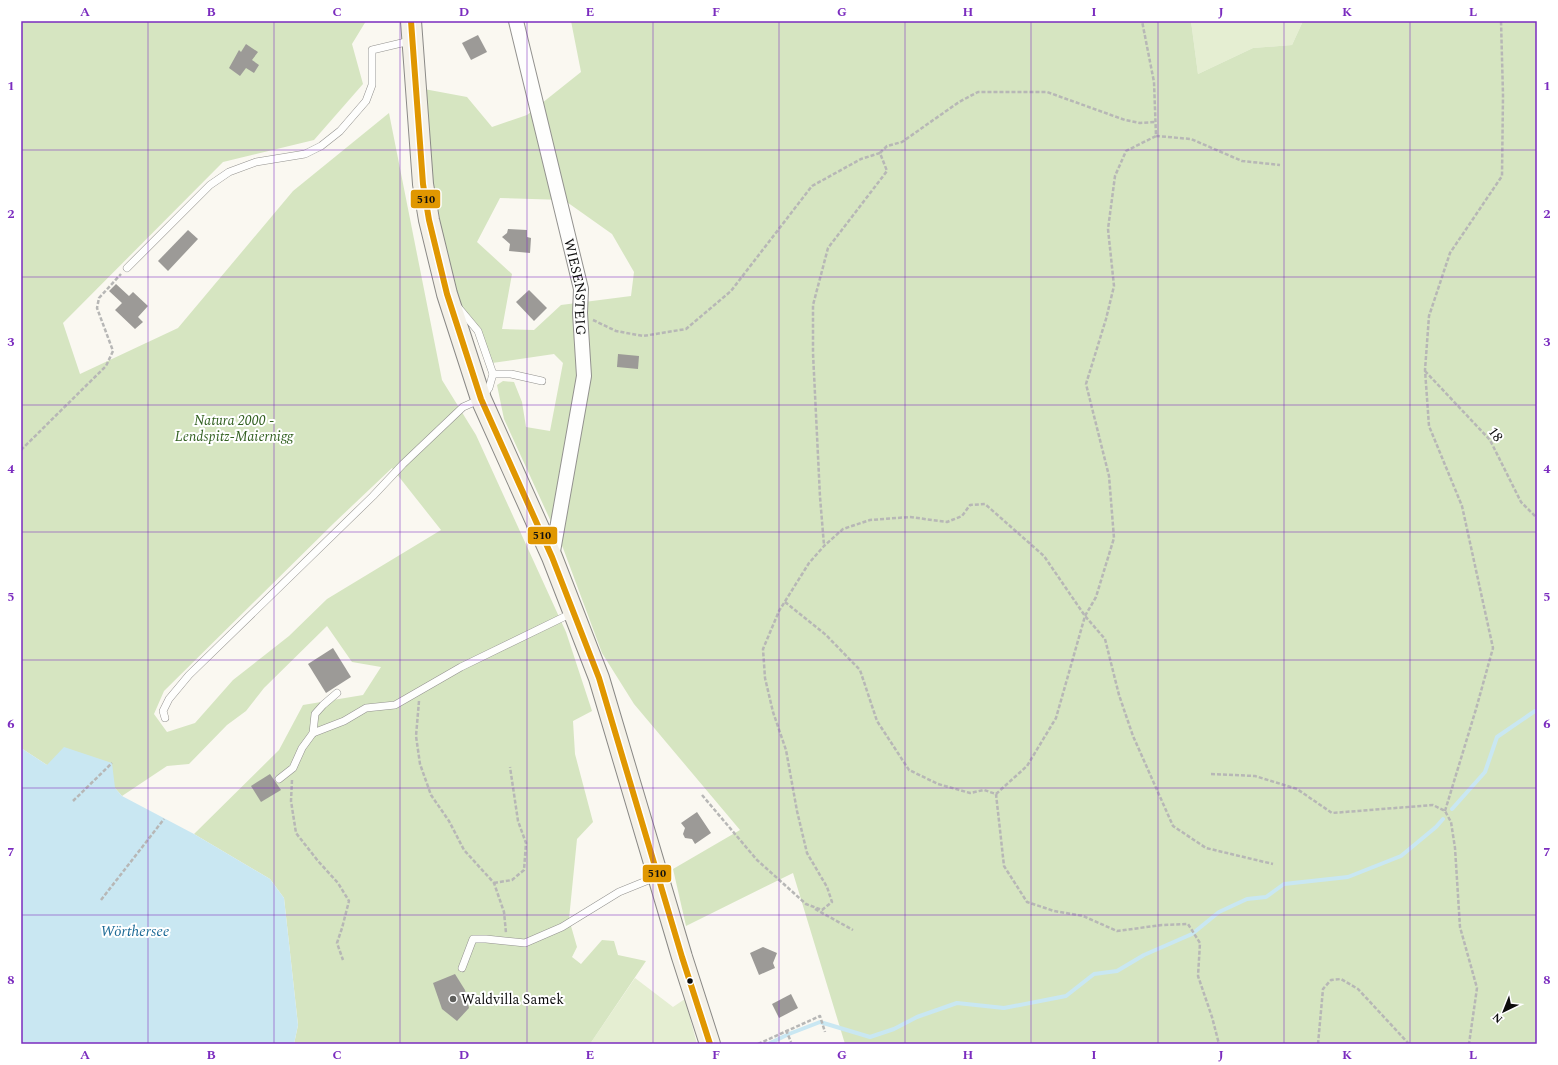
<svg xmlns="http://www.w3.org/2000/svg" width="1558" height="1065" viewBox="0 0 1558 1065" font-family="Spectral,serif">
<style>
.green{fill:#e5eed2}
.forest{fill:#d6e5c1;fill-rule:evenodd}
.water{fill:#c9e7f2}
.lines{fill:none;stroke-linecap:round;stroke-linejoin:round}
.stream{stroke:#c9e7f2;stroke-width:4}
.building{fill:#9c9a97}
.lane-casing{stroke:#93928f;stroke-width:8}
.street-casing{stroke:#93928f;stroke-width:16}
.secondary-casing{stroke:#8a8986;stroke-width:22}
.path{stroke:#b7b7b6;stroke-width:2.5;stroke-dasharray:4 2;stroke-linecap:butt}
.lane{stroke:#fefefd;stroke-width:7}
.street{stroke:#fefefd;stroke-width:14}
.secondary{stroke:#f4f1e8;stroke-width:20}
.bus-1-casing{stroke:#fff;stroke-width:9}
.bus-1{stroke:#e09701;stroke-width:6}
.grid{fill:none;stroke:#7b2cbf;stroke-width:1;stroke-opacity:0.55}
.bus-dot{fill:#0c0c0c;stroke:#fff;stroke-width:1.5}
.poi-dot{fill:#5f5f5c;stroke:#fff;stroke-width:1.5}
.labels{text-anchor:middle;stroke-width:4;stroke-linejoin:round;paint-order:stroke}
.street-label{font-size:14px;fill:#0c0c0c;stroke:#fff}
.park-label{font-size:14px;font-style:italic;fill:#326020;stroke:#fff}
.poi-label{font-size:14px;fill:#0c0c0c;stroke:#fff;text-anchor:start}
.water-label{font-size:15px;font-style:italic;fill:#1d6b97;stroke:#fff}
.line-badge{stroke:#fff;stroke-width:1.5}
.pale-badge-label{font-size:11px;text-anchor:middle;font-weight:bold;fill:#111}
.neatline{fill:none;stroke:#7b2cbf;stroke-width:1.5}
.grid-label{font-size:13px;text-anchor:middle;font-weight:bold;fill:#7b2cbf}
</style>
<rect width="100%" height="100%" fill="#faf8f1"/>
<!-- green -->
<g class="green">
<polygon points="1191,21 1303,21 1292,45 1253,48 1198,74"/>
<polygon points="635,978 673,1007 685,999 697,1044 590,1044"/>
</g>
<!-- forest -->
<g class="forest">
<path d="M23,21h343l-14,23 11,40 -49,56 -91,22 -160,161 17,51 98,-46 115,-137 96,-78 53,267 34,55 90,197 26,79 -19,10 2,33 18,68 -16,17 -8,80 8,28 -5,10 9,7 21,-24 12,1 4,14 28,6 -56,83h-296l4,-19 -14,-127 -14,-19 -76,-45 85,-84 24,-45 60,-10 18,-28 -29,-5 -25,-36 -63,62 -18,23 -19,14 -38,39 -22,2 -45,30 -7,-8 -68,-23 -26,-17v-723zM392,468l49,62 -114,69 -38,37 -56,44 -38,43 -28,9 -13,-18 10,-23 170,-168z"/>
<path d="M571,21h620l7,53 55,-26 39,-3 11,-24h234v1023h-692l-52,-171 -107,53 -13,-57 67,-39 -106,-126 -32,-51 -39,-105 -59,-129 -7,-34 6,-4 11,1 8,20 4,25 24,4 13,-68 -9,-9 -62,9 -8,-24 -31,-43 -24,-100 -5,-107 43,8 25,30 35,-12 54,-43zM500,198l64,2 48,34 22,38 -3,24 -70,9 -27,25 -32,-1 10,-55 -35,-32z"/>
</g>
<!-- water -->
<polygon class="water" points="64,747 112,763 115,788 122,796 194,834 248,866 270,879 284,898 298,1025 294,1044 21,1044 21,748 47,765"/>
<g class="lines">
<!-- stream -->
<g class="stream">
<polyline points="1452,809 1485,772 1497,737 1535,711 1537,711"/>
<polyline points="768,1044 789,1034 820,1022 870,1037 894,1029 917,1017 957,1003 1004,1008 1066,996 1094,974 1117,971 1144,955 1192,934 1219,912 1247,899 1266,897 1284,884 1348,877 1401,856 1436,827 1443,819"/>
</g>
</g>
<!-- building -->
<g class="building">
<polygon points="478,35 487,52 471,60 462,43"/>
<polygon points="246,44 258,52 252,60 259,65 254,73 246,68 240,76 229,68 239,50 241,52"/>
<polygon points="508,229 527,230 527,237 531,238 530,253 509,251 510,244 502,237 507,233"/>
<polygon points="188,230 198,239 168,271 158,261"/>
<polygon points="116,284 129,296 133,292 148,306 138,317 143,322 135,329 115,310 122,303 109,291"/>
<polygon points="529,290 547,308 534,321 516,302"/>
<polygon points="618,354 639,356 638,369 617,367"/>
<polygon points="333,648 351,677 326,693 308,664"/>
<polygon points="270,774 281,790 261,802 251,786"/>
<polygon points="697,812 711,833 695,844 692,839 685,838 683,834 685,828 681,823"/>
<polygon points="763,947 777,953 773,963 775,968 759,975 750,953"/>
<polygon points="455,974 465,990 469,1008 457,1021 442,1009 433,983"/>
<polygon points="791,994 798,1008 779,1018 772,1004"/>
</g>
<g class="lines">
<defs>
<g id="lane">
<polyline points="127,268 210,185 229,172 256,162 305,154 321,146 340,131 366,101 372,85 372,50 410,41"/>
<polyline points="493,374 511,374 542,381"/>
<polyline points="165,718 163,711 169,699 189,675 373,496 403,464 463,407 481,399 489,388 493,374 478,331 458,307"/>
<polyline points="313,733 315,714 323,705 337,693"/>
<polyline points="279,779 293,768 302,748 313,733 344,721 366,708 395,705 461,667 572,613"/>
<polyline points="462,968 473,939 486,939 525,943 562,927 619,892 656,877"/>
</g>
<g id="street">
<path id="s1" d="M516,21l65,268 -1,24 4,63 -32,181"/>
</g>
<polyline id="secondary" points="411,21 423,184 429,220 447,294 481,399 552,557 599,678 682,957 710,1044"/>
</defs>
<!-- lane casing -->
<use href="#lane" class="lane-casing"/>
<!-- street casing -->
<use href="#street" class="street-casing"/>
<!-- secondary casing -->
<use href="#secondary" class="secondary-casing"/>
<!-- path -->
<g class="path">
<polyline points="1156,136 1191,139 1242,161 1280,165"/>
<polyline points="880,153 887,146 902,142 959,102 978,92 1047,92 1125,120 1140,123 1155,122"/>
<polyline points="593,320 616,331 643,336 686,329 731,291 812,186 861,159 880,153 887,171 828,248 813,305 813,353 820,497 824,545"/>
<polyline points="1425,371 1490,440 1521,502 1537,518"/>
<polyline points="21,450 106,366 113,351 97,308 99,298 121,274"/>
<polyline points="785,602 826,635 860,670 877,721 909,770 938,784 970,793 984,790 996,794 1004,866 1027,902 1054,911 1083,916 1117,931 1162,925 1188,924 1200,943 1198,976 1212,1017 1219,1044"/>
<polyline points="419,701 416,736 420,764 431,795 449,821 464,850 494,883 504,912 506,933"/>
<polyline points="1211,774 1255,776 1297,789 1332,813 1433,805 1445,811 1451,822 1455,848 1460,927 1477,988 1469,1044"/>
<polyline points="292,780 291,801 296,833 318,861 338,883 349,901 342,928 337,943 343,960"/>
<polyline points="996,794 1027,766 1056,718 1085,616 1096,597 1114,538 1109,476 1086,384 1106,319 1114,286 1108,229 1115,176 1126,151 1156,136 1154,82 1142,21"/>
<polyline points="702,795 757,860 806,904 822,910 832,902 827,887 807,853 797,811 786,750 773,712 765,678 763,649 779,611 809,563 824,546 843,529 870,520 910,517 947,522 962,516 970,505 985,504 1044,556 1085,616 1105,639 1119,695 1133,736 1173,826 1206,848 1273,864"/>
<polyline points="73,801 112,763"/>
<polyline points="1445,811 1476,709 1493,648 1462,506 1429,426 1425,370 1429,316 1450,253 1502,176 1503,95 1501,21"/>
<polyline points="494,883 512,880 524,870 526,843 518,821 510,767"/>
<polyline points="101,900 164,819"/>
<polyline points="815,909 853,930"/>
<polyline points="786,1030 791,1042"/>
<polyline points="758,1044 820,1016 825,1032"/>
<polyline points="1318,1044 1323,989 1331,980 1341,979 1358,989 1409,1044"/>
</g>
<!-- lane -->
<use href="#lane" class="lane"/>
<!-- street -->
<use href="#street" class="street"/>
<!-- secondary -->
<use href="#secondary" class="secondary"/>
<defs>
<polyline id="bus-1" points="411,21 423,184 429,220 447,294 481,399 552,557 599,678 682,957 710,1044"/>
</defs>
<!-- bus-1 casing -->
<use href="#bus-1" class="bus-1-casing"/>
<!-- bus-1 -->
<use href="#bus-1" class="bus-1"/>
</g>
<!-- grid -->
<path class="grid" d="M148,21v1023M274,21v1023M400,21v1023M527,21v1023M653,21v1023M779,21v1023M905,21v1023M1031,21v1023M1158,21v1023M1284,21v1023M1410,21v1023M21,150h1516M21,277h1516M21,405h1516M21,532h1516M21,660h1516M21,788h1516M21,915h1516"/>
<!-- markers -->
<circle class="bus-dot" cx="690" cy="981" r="3.5"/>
<circle class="poi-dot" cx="453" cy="999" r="4"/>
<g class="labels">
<!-- street labels -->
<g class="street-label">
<text dy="5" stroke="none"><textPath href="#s1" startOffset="273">WIESENSTEIG</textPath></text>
<text transform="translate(1496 434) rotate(54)" y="5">18</text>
</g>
<!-- park labels -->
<g class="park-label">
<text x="234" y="425">Natura 2000 -<tspan x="234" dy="16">Lendspitz-Maiernigg</tspan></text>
</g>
<!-- poi labels -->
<g class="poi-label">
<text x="461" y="1004">Waldvilla Samek</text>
</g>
<!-- water labels -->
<g class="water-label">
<text x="135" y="936">Wörthersee</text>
</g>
</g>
<g class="line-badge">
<rect x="410" y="189" width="31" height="20" rx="4" fill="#e09701"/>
<rect x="527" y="526" width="31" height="19" rx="4" fill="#e09701"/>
<rect x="642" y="864" width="30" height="19" rx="4" fill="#e09701"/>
</g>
<g class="pale-badge-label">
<text x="426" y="203">510</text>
<text x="542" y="539">510</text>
<text x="657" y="877">510</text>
</g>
<!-- border -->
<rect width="1558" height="1065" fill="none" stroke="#ffffff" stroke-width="44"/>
<!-- north arrow -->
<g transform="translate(1504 1011) rotate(223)" stroke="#ffffff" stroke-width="3" paint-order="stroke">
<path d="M0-3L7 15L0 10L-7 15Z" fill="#0c0c0c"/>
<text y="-6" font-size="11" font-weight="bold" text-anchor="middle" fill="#0c0c0c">N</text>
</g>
<rect x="22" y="22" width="1514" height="1021" class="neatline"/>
<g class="grid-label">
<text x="85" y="16">A</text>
<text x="211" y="16">B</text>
<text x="337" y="16">C</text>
<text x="464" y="16">D</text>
<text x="590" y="16">E</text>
<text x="716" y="16">F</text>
<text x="842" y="16">G</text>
<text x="968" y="16">H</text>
<text x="1094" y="16">I</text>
<text x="1221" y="16">J</text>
<text x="1347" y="16">K</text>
<text x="1473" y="16">L</text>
<text x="11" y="90">1</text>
<text x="1547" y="90">1</text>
<text x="11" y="218">2</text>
<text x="1547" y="218">2</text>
<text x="11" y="346">3</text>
<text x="1547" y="346">3</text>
<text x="11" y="473">4</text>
<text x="1547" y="473">4</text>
<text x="11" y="601">5</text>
<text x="1547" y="601">5</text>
<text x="11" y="728">6</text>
<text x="1547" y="728">6</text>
<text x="11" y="856">7</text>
<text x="1547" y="856">7</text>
<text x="11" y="984">8</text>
<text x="1547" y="984">8</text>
<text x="85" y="1059">A</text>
<text x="211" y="1059">B</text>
<text x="337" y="1059">C</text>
<text x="464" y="1059">D</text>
<text x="590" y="1059">E</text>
<text x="716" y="1059">F</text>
<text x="842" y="1059">G</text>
<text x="968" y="1059">H</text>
<text x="1094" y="1059">I</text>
<text x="1221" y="1059">J</text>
<text x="1347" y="1059">K</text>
<text x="1473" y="1059">L</text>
</g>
</svg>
